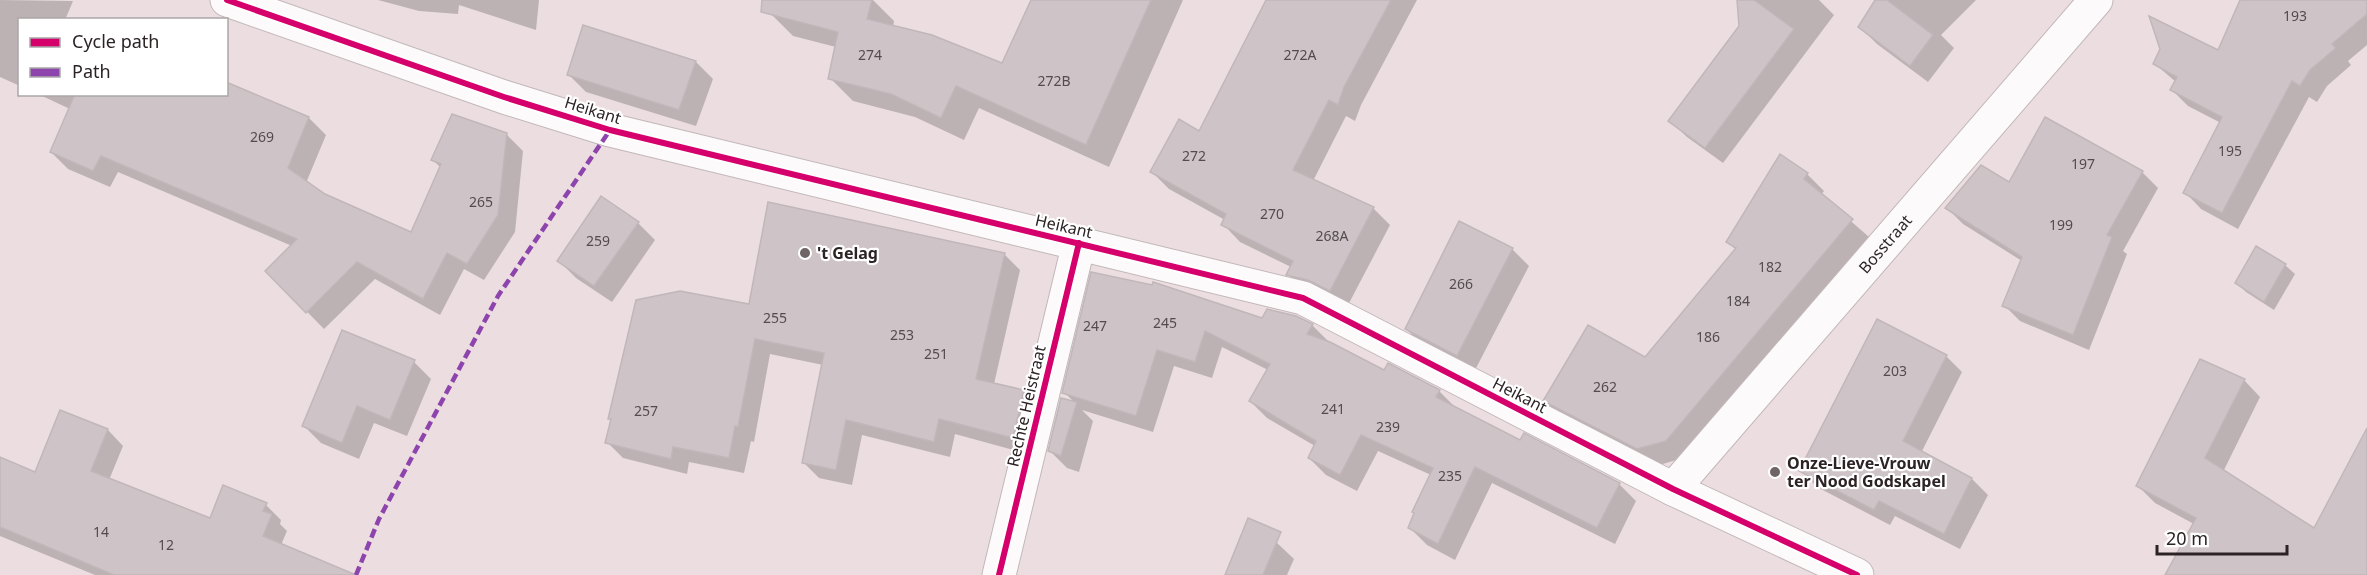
<svg xmlns="http://www.w3.org/2000/svg" width="2367" height="575" viewBox="0 0 2367 575" font-family="'Noto Sans',sans-serif">
<style>
.shadow{fill:#0003}
.building{fill:#cec4c8;stroke:#c1b6ba;stroke-width:1.5}
.lines{fill:none;stroke-linecap:round;stroke-linejoin:round}
.minor-casing{stroke:#c2b7b9;stroke-width:35}
.minor{stroke:#fcfafa;stroke-width:33}
.quiet{stroke:#8e44ad;stroke-width:4.5;stroke-dasharray:9 4.5;stroke-linecap:butt}
.cycleway-casing{stroke:#fff;stroke-width:10}
.cycleway{stroke:#d6006c;stroke-width:6}
.poi-dot{fill:#6f6466;stroke:#fff;stroke-width:2}
.labels{text-anchor:middle;stroke-width:4.5;stroke-linejoin:round;paint-order:stroke}
.number-label{font-size:14px;fill:#544b4e}
.street-label{font-size:16px;fill:#2c2325;stroke:#fff}
.poi-label{font-size:16px;font-weight:bold;fill:#2c2325;stroke:#fff;text-anchor:start}
</style>
<rect width="100%" height="100%" fill="#ecdee0"/>
<!-- shadow -->
<g class="shadow">
<polygon points="0,0 73,1 65,20 20,20 20,86 0,77"/>
<polygon points="378,0 539,0 536,30 459,5 458,14 419,11"/>
<polygon points="774,0 873,0 894,21 893,27 1003,65 1033,0 1183,0 1109,167 979,108 964,140 915,117 853,101 830,78 836,47 793,36 770,13"/>
<polygon points="1268,0 1417,0 1361,105 1355,121 1346,116 1313,181 1373,208 1390,225 1347,307 1305,291 1288,274 1291,267 1240,242 1223,224 1225,220 1169,189 1152,172 1200,133"/>
<polygon points="1751,0 1819,0 1834,15 1723,163 1687,137 1670,121 1741,27"/>
<polygon points="1877,0 1976,0 1941,35 1954,48 1928,82 1877,44 1860,27"/>
<polygon points="2242,0 2363,0 2367,4 2367,45 2348,61 2351,65 2327,86 2317,102 2309,97 2238,229 2201,209 2185,192 2221,123 2188,106 2172,90 2176,82 2155,64 2219,52"/>
<polygon points="696,62 713,79 696,126 586,92 569,75"/>
<polygon points="38,94 226,94 309,118 326,135 306,183 324,196 411,234 441,168 433,160 506,134 523,151 515,232 484,280 464,269 440,315 375,279 324,329 267,271 292,246 118,172 110,187 68,169 51,152 70,109"/>
<polygon points="2142,172 2158,188 2123,251 2127,254 2089,350 2020,321 2004,305 2022,261 1963,224 1947,208 2010,184"/>
<polygon points="1807,174 1824,191 1821,195 1869,237 1683,458 1656,466 1562,418 1545,401 1645,359 1736,250 1728,242"/>
<polygon points="638,223 655,240 612,302 576,278 559,261"/>
<polygon points="2257,248 2285,265 2295,274 2274,310 2246,292 2237,283"/>
<polygon points="1512,249 1529,266 1474,372 1424,346 1406,329"/>
<polygon points="1004,254 1020,270 994,384 1024,391 1040,407 1028,454 955,434 950,457 862,435 852,485 819,478 803,462 823,365 770,354 754,442 751,441 744,473 689,462 687,474 623,458 607,442 612,420 610,418 750,306"/>
<polygon points="1092,274 1262,320 1312,325 1329,342 1385,372 1439,391 1456,408 1520,442 1619,484 1636,501 1615,544 1492,483 1455,560 1427,545 1410,528 1431,475 1378,451 1357,491 1326,475 1309,458 1315,446 1267,418 1250,401 1268,370 1222,347 1212,378 1174,366 1153,432 1082,410 1093,421 1079,472 1067,468 1050,451 1075,403 1064,392"/>
<polygon points="1946,356 1962,372 1921,453 1972,479 1988,495 1960,549 1895,516 1890,525 1817,487 1801,471"/>
<polygon points="414,362 431,379 407,436 374,423 359,459 321,443 304,426"/>
<polygon points="2244,380 2260,397 2223,472 2314,530 2367,472 2367,575 2166,575 2194,524 2155,503 2138,486"/>
<polygon points="61,412 108,430 123,446 109,480 211,520 266,505 281,520 280,524 287,531 281,545 355,575 95,575 0,536 0,459 36,474"/>
<polygon points="1276,542 1294,559 1287,575 1227,575"/>
</g>
<!-- building -->
<g class="building">
<polygon points="762,0 872,0 867,19 932,35 1002,63 1031,0 1151,0 1086,145 956,86 941,118 891,94 828,79 838,32 761,12"/>
<polygon points="1266,0 1391,0 1344,87 1338,105 1329,100 1293,170 1374,207 1330,291 1308,280 1286,275 1293,261 1221,225 1226,214 1150,172 1179,119 1199,131"/>
<polygon points="1737,0 1754,0 1794,29 1705,148 1668,121 1739,26"/>
<polygon points="1875,0 1887,0 1933,35 1910,66 1858,27"/>
<polygon points="2240,0 2367,0 2367,14 2332,44 2336,48 2310,70 2300,86 2292,81 2222,213 2183,193 2222,117 2170,90 2177,77 2153,64 2160,49 2149,16 2218,50"/>
<polygon points="583,25 696,61 679,110 567,75"/>
<polygon points="226,82 309,117 288,168 325,194 411,232 441,164 431,160 452,114 507,133 498,215 467,264 447,253 423,299 357,262 306,313 265,271 297,239 101,156 93,171 50,152 75,94 226,95"/>
<polygon points="2045,117 2143,171 2107,235 2112,237 2073,335 2002,306 2022,257 1945,208 1981,165 2009,182"/>
<polygon points="1780,154 1808,173 1804,179 1853,219 1666,441 1637,449 1543,401 1588,325 1645,357 1736,248 1726,242"/>
<polygon points="601,196 639,222 594,286 557,261"/>
<polygon points="768,202 1005,253 976,379 1024,390 1013,438 939,419 934,442 846,420 836,470 802,463 824,353 755,339 738,427 735,426 729,458 673,447 671,459 605,443 611,419 608,419 636,300 680,291 749,304"/>
<polygon points="1459,221 1513,248 1457,356 1405,329"/>
<polygon points="2256,246 2286,264 2264,302 2235,283"/>
<polygon points="1091,272 1152,285 1153,282 1262,318 1267,309 1296,316 1313,324 1307,334 1330,342 1384,370 1388,363 1440,390 1436,397 1520,440 1524,433 1620,483 1597,528 1475,467 1438,544 1408,528 1414,513 1412,512 1433,468 1361,435 1340,475 1308,458 1316,441 1249,401 1270,364 1205,331 1195,362 1157,350 1136,416 1062,393"/>
<polygon points="1877,319 1947,355 1903,441 1972,478 1944,534 1879,501 1874,510 1799,471"/>
<polygon points="342,330 415,360 390,420 357,406 342,443 302,426"/>
<polygon points="2200,359 2245,379 2205,458 2314,528 2367,428 2367,575 2165,575 2196,518 2136,486"/>
<polygon points="1061,398 1077,402 1061,456 1048,451"/>
<polygon points="60,410 108,429 91,471 210,518 223,485 267,503 263,511 272,514 263,536 356,575 114,575 0,527 0,457 35,472"/>
<polygon points="1248,518 1281,532 1263,575 1225,575"/>
</g>
<g class="lines">
<defs>
<g id="minor">
<polyline points="227,0 504,97 610,130 1303,298 1673,489 1857,575"/>
<path id="s1" d="M1673,489l423,-489"/>
<polyline points="999,575 1079,243"/>
</g>
</defs>
<!-- minor casing -->
<use href="#minor" class="minor-casing"/>
<!-- minor -->
<use href="#minor" class="minor"/>
<!-- quiet -->
<polyline class="quiet" points="356,575 379,519 498,296 610,130"/>
<defs>
<g id="cycleway">
<polyline points="227,0 504,97 610,130 1303,298 1673,489 1857,575"/>
<polyline points="999,575 1079,243"/>
</g>
</defs>
<!-- cycleway casing -->
<use href="#cycleway" class="cycleway-casing"/>
<!-- cycleway -->
<use href="#cycleway" class="cycleway"/>
</g>
<!-- markers -->
<g class="poi-dot">
<circle cx="805" cy="253" r="6"/>
<circle cx="1775" cy="472" r="6"/>
</g>
<g class="labels">
<!-- number labels -->
<g class="number-label">
<text x="2295" y="21">193</text>
<text x="870" y="60">274</text>
<text x="1300" y="60">272A</text>
<text x="1054" y="86">272B</text>
<text x="262" y="142">269</text>
<text x="2230" y="156">195</text>
<text x="1194" y="161">272</text>
<text x="2083" y="169">197</text>
<text x="481" y="207">265</text>
<text x="1272" y="219">270</text>
<text x="2061" y="230">199</text>
<text x="1332" y="241">268A</text>
<text x="598" y="246">259</text>
<text x="1770" y="272">182</text>
<text x="1461" y="289">266</text>
<text x="1738" y="306">184</text>
<text x="775" y="323">255</text>
<text x="1165" y="328">245</text>
<text x="1095" y="331">247</text>
<text x="902" y="340">253</text>
<text x="1708" y="342">186</text>
<text x="936" y="359">251</text>
<text x="1895" y="376">203</text>
<text x="1605" y="392">262</text>
<text x="1333" y="414">241</text>
<text x="646" y="416">257</text>
<text x="1388" y="432">239</text>
<text x="1450" y="481">235</text>
<text x="101" y="537">14</text>
<text x="166" y="550">12</text>
</g>
<!-- street labels -->
<g class="street-label">
<text transform="translate(593 110) rotate(17)" y="6">Heikant</text>
<text transform="translate(1064 226) rotate(13)" y="6">Heikant</text>
<text dy="6" stroke="none"><textPath href="#s1" startOffset="324">Bosstraat</textPath></text>
<text transform="translate(1520 395) rotate(27)" y="6">Heikant</text>
<text transform="translate(1026 406) rotate(-77)" y="6">Rechte Heistraat</text>
</g>
<!-- poi labels -->
<g class="poi-label">
<text x="817" y="259">'t Gelag</text>
<text x="1787" y="469">Onze-Lieve-Vrouw<tspan x="1787" dy="18">ter Nood Godskapel</tspan></text>
</g>
</g>
<!-- legend -->
<rect x="18" y="18" width="210" height="78" fill="#ffffff" stroke="#aba7a8" stroke-width="1.5"/>
<rect x="30" y="38" width="30" height="9" fill="#d6006c" stroke="#aba7a8" stroke-width="1.5"/>
<text x="72" y="48" font-size="18" fill="#2c2325">Cycle path</text>
<rect x="30" y="68" width="30" height="9" fill="#8e44ad" stroke="#aba7a8" stroke-width="1.5"/>
<text x="72" y="78" font-size="18" fill="#2c2325">Path</text>
<!-- scale -->
<path d="M2157 545v9h130v-9" fill="none" stroke="#2c2325" stroke-width="3"/>
<text x="2166" y="545" font-size="18" fill="#2c2325" stroke="#ffffff" stroke-width="4.5" paint-order="stroke">20 m</text>
</svg>
